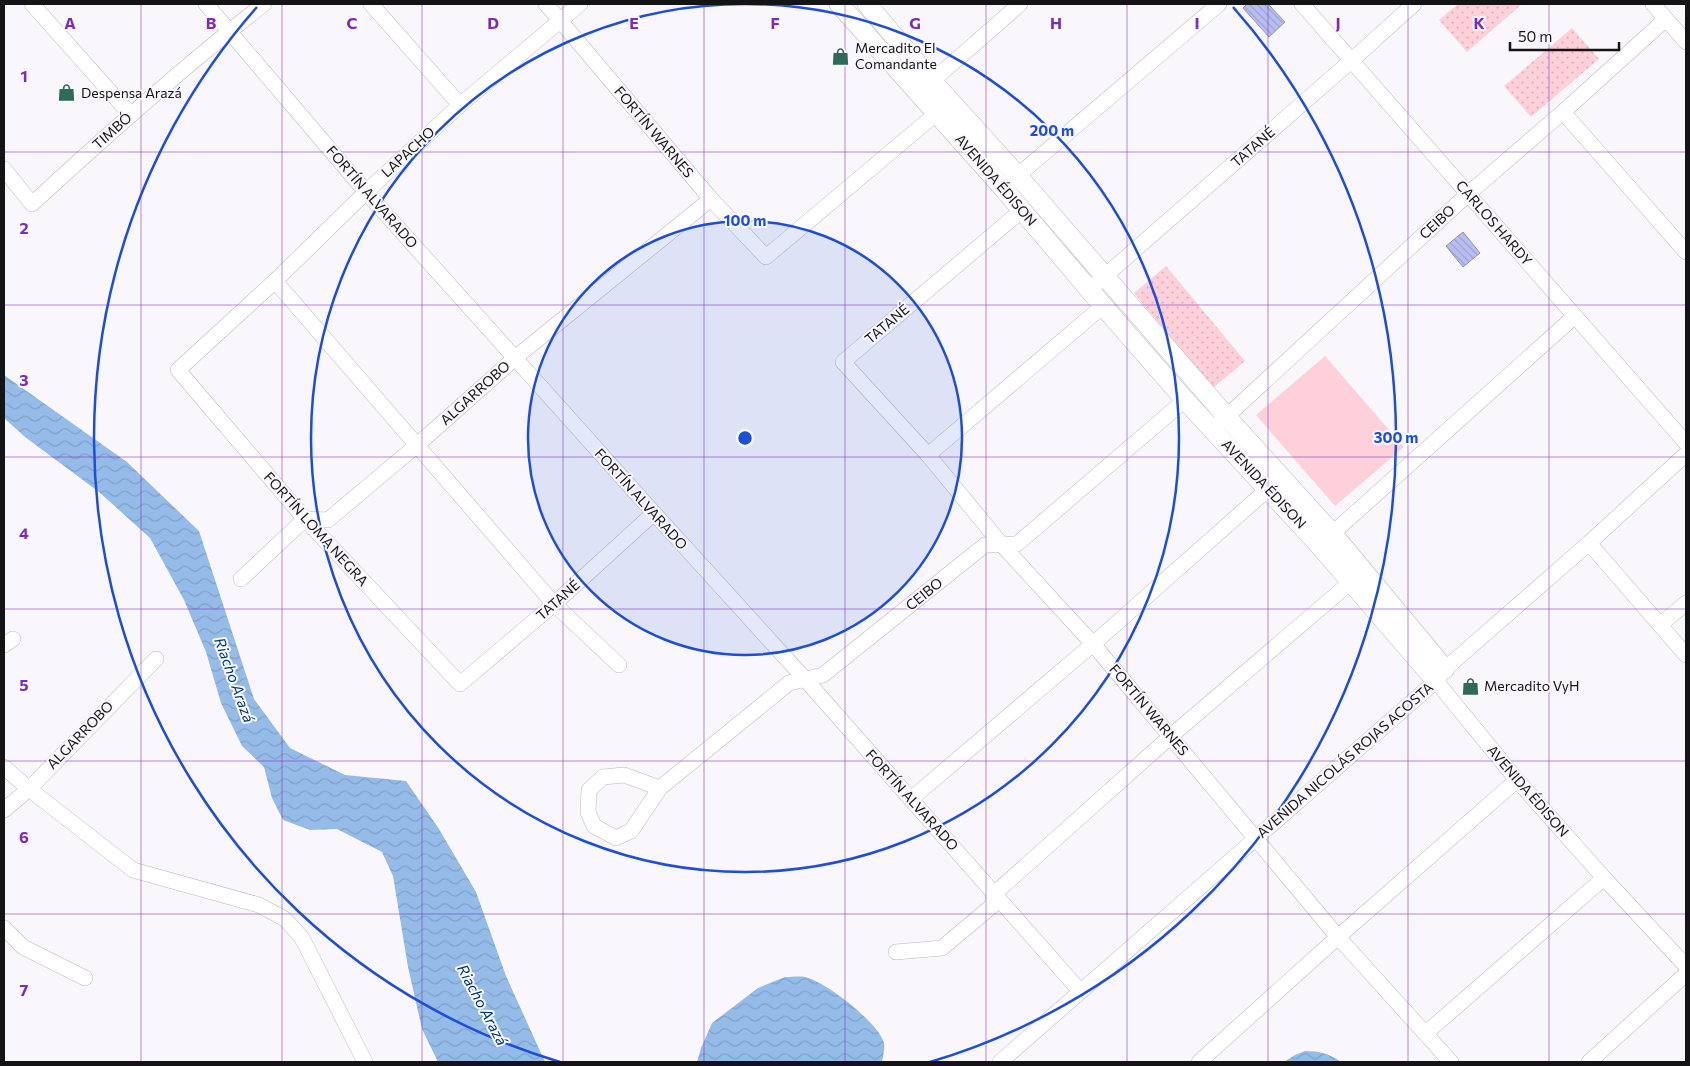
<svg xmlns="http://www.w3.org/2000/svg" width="1690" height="1066" viewBox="0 0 1690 1066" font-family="Commissioner,sans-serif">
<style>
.green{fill:url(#green-dots)}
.pitch{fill:#fed0da}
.water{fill:url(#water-waves)}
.building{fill:url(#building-back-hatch);stroke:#97989d}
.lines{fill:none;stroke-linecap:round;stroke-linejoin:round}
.minor-casing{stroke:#bbb8bd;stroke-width:16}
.major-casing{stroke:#bbb8bd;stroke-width:20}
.minor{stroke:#fff;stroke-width:15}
.major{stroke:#fff;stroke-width:19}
.grid{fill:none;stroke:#7b2cbf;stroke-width:1;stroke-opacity:0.55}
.ring{fill:none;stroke:#1d4ed8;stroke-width:2.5}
.labels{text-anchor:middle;stroke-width:4;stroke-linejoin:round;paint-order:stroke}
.poi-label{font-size:14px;fill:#141315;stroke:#f9f7fc;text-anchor:start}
.street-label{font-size:14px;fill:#141315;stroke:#f9f7fc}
.water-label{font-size:15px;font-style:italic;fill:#003b70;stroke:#f9f7fc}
.grid-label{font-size:16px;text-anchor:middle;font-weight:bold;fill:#7b2cbf;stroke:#f9f7fc;stroke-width:4;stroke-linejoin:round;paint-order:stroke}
.centre{fill:#1d4ed8;stroke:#f9f7fc;stroke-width:2.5}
.ring-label{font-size:15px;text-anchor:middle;font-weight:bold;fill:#1d4ed8;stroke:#f9f7fc;stroke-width:4;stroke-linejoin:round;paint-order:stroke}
</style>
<defs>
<pattern id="green-dots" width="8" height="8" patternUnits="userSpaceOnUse" patternTransform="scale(1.25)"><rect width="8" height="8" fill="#fed0da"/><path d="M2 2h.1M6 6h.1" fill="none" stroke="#d9b2ba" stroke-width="1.8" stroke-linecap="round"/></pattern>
<pattern id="water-waves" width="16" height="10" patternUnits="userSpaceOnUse" patternTransform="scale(1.25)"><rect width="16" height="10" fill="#95bce8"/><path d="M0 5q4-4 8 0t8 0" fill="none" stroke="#80a1c6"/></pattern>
<pattern id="building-back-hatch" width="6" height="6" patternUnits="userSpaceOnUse" patternTransform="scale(1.25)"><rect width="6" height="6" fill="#b8bef4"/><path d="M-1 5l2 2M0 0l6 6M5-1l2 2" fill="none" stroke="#9da2d0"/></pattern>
</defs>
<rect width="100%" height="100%" fill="#f9f7fc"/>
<!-- green -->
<g class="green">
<polygon points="1458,4 1522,4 1467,52 1439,20"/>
<polygon points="1572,28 1599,59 1531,117 1504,86"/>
<polygon points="1166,266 1245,361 1213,388 1134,293"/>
</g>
<!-- pitch -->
<polygon class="pitch" points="1325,356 1404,447 1335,506 1256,415"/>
<!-- water -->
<g class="water">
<polygon points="4,375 127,462 199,531 254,699 290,748 345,775 406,781 439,829 476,892 506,976 545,1062 438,1062 422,1029 408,967 393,876 382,852 337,829 310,830 283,820 272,798 264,767 242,746 221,703 206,652 184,600 150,538 99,492 25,437 4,418"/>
<path d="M785,977c6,0 14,-1 20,0 20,4 74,46 79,66 1,6 -1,13 -2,19h-185l4,-14 11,-25 46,-35z"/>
<path d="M1305,1051c14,0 25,3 36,11h-57l11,-7z"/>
</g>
<!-- building -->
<g class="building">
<polygon points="1247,4 1268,4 1285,22 1269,37 1243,8"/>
<polygon points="1463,232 1480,253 1463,267 1446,246"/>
</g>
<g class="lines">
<defs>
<g id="minor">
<polyline points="32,4 130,114"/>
<polyline points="206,4 366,192 654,513 804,678 1080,991"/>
<polyline points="371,4 460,105"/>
<polyline points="546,4 711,199 766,257 937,113"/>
<polyline points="580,4 460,105 366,192 275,281 178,370 305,519 460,684 554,604 654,513"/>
<polyline points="1302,4 1686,443"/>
<polyline points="1653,4 1686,42"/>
<polyline points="923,89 1020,4"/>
<polyline points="1563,112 1686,252"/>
<path d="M4,169l28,35c76,-70 151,-137 232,-200"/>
<polyline points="1009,183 1219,4"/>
<polyline points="1022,210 843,362 928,455 1002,545 1093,644 1338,937 1451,1062"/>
<polyline points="275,281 554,604 619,665"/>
<polyline points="1090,289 1351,61 1414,4"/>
<polyline points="1213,429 1468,194 1563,112 1666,19"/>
<polyline points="928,455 1103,306"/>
<polyline points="1325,540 1575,316"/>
<polyline points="1589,543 1686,655"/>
<polyline points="241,579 305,519 328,520 416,446 515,358 711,199"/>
<polyline points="1660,625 1686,603"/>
<polyline points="4,645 13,639"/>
<polyline points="1436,681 1517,780 1604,878 1686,966"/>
<polyline points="4,767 29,789 133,870 259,905 285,919 302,938 365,1062"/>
<polyline points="660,788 624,775 603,777 589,790 588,812 594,826 616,838 631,831 660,788 789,683 823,675 985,545 1017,544 1185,400"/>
<polyline points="911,799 1093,644 1268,489"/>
<polyline points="4,810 29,789 156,659"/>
<polyline points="4,928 23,947 85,978"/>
<polyline points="896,952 942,948 992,906 994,894 1171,736 1352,581"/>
<polyline points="1426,1033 1604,878"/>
<polyline points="1000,1062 1436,681 1445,669 1589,543 1686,454"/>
<polyline points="1199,1062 1338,937 1517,780"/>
<polyline points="1589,1062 1686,974"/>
</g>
<g id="major">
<polyline points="839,4 1003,188 1103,306 1185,400 1319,545 1436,681"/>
<polyline points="867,4 932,81 1018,176 1226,416 1332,533 1445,669"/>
</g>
</defs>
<!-- minor casing -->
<use href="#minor" class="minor-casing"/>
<!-- major casing -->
<use href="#major" class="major-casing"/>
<!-- minor -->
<use href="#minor" class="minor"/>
<!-- major -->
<use href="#major" class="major"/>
</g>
<!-- grid -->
<path class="grid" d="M141,4v1058M282,4v1058M422,4v1058M563,4v1058M704,4v1058M845,4v1058M986,4v1058M1127,4v1058M1268,4v1058M1408,4v1058M1549,4v1058M4,152h1682M4,305h1682M4,457h1682M4,609h1682M4,761h1682M4,914h1682"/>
<!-- distance rings -->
<circle cx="745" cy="438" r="217" fill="#1d4ed8" fill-opacity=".12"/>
<g class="ring">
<circle cx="745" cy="438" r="217"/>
<circle cx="745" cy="438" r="434"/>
<path d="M560 1062A651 651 0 0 1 257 7M1233 7A651 651 0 0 1 930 1062"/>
</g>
<!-- icons -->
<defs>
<symbol id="shop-bare" viewBox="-9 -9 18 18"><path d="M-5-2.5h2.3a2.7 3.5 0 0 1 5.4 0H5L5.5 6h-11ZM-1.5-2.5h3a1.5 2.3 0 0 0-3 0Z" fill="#2e6a56" stroke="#f9f7fc" stroke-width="2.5" paint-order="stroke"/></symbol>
</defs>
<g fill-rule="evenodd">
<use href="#shop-bare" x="828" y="44" width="25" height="25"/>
<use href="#shop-bare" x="54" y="80" width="25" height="25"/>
<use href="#shop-bare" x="1458" y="674" width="25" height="25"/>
</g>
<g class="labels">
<!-- poi labels -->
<g class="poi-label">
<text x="855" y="53">Mercadito El<tspan x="855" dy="16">Comandante</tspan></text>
<text x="81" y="98">Despensa Arazá</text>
<text x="1484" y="691">Mercadito VyH</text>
</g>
<!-- street labels -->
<g class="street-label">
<text transform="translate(112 131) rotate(-42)" y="5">TIMBÓ</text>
<text transform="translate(654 132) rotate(50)" y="5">FORTÍN WARNES</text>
<text transform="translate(1253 147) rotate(-41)" y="5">TATANÉ</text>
<text transform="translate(408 152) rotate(-43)" y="5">LAPACHO</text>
<text transform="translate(996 180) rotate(49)" y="5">AVENIDA ÉDISON</text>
<text transform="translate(372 197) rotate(49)" y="5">FORTÍN ALVARADO</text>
<text transform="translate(1437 222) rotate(-43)" y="5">CEIBO</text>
<text transform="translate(1494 223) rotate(49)" y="5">CARLOS HARDY</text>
<text transform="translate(887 324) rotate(-40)" y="5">TATANÉ</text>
<text transform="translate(475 393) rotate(-42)" y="5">ALGARROBO</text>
<text transform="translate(1264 484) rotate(47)" y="5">AVENIDA ÉDISON</text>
<text transform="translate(641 499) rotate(48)" y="5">FORTÍN ALVARADO</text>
<text transform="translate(316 529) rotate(48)" y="5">FORTÍN LOMA NEGRA</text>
<text transform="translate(924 594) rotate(-39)" y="5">CEIBO</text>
<text transform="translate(558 600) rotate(-42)" y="5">TATANÉ</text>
<text transform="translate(1149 710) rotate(50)" y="5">FORTÍN WARNES</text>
<text transform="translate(80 735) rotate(-46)" y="5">ALGARROBO</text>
<text transform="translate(1345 760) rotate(-41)" y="5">AVENIDA NICOLÁS ROJAS ACOSTA</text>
<text transform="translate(1528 791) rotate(49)" y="5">AVENIDA ÉDISON</text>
<text transform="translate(912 800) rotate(48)" y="5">FORTÍN ALVARADO</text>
</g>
<!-- water labels -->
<g class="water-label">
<text transform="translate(234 680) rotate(70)" y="5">Riacho Arazá</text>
<text transform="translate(482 1005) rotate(62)" y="5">Riacho Arazá</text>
</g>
</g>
<g class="grid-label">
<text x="70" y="29">A</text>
<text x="211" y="29">B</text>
<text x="352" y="29">C</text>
<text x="493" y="29">D</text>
<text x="634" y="29">E</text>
<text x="775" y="29">F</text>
<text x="915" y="29">G</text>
<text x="1056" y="29">H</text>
<text x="1197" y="29">I</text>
<text x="1338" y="29">J</text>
<text x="1479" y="29">K</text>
<text x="24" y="82">1</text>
<text x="24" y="234">2</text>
<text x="24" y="386">3</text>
<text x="24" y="539">4</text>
<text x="24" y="691">5</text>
<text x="24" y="843">6</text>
<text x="24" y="996">7</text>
</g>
<circle cx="745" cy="438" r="8" class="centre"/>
<g class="ring-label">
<text x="1052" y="136">200 m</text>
<text x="745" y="226">100 m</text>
<text x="1396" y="443">300 m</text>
</g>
<!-- border -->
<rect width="1690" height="1066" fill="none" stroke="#141315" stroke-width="10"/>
<!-- scale -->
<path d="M1510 42v8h109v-8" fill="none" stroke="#141315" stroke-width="2.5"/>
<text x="1518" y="42" font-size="15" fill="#141315" stroke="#f9f7fc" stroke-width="4" paint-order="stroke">50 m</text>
</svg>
